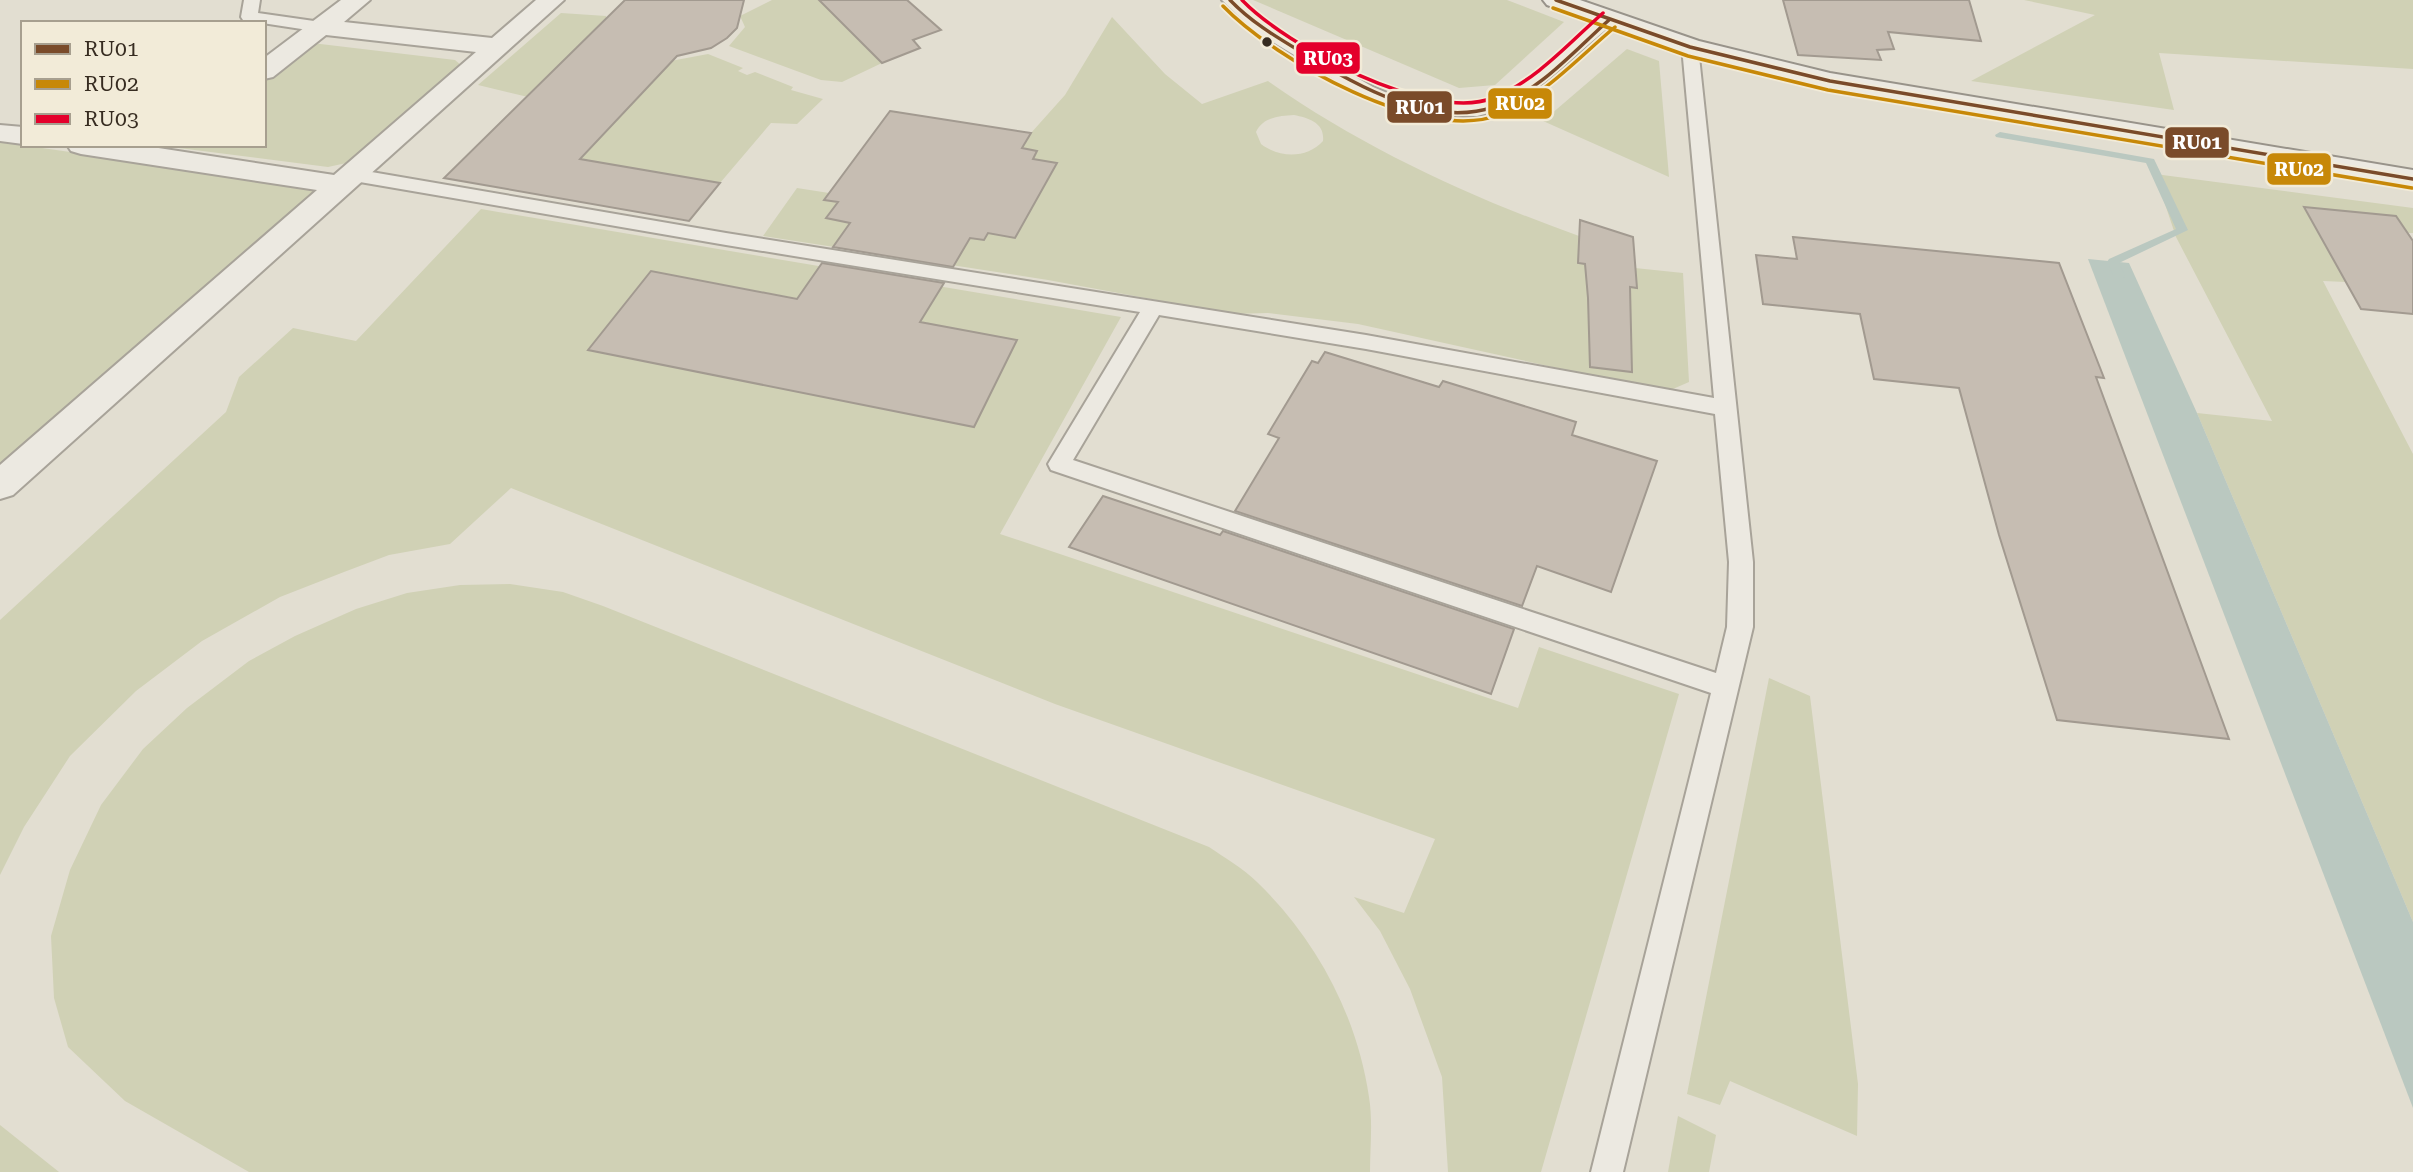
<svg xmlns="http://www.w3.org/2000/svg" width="2413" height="1172" viewBox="0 0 2413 1172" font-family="'Roboto Serif',serif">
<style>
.green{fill:#d0d1b5;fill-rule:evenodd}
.water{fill:#bac8c0}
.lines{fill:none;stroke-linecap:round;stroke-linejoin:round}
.stream{fill:#bac8c0;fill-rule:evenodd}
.building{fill:#c6bdb2;stroke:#a29a90;stroke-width:2}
.lane-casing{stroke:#a8a399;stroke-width:4}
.street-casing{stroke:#a8a399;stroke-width:4}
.secondary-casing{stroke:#98938a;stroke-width:4}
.lane{fill:#ece9e1;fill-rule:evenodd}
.street{fill:#ece9e1;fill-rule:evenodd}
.secondary{fill:#ece9e1;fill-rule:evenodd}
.bus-1-casing{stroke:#f2ebd8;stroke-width:7}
.bus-2-casing{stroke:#f2ebd8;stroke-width:7}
.bus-3-casing{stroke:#f2ebd8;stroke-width:7}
.bus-1{stroke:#7a4b2a;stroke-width:3.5}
.bus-2{stroke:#c78808;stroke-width:3.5}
.bus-3{stroke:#e4002b;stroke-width:3.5}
.bus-dot{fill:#372c21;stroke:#f2ebd8;stroke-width:2.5}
.line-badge{stroke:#f2ebd8;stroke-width:2.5}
.badge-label{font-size:19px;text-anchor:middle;font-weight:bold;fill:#fff}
</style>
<rect width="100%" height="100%" fill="#e2ded1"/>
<!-- green -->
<g class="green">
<polygon points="772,0 819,0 882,63 842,82 821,80 729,46 745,27 740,16"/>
<polygon points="1253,0 1507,0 1564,22 1495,85 1459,88"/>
<polygon points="2024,0 2413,0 2413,69 2159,53 2174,110 1971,81 2095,15"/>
<polygon points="561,13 606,16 606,21 660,63 708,54 743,68 738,71 747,75 755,72 793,87 791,90 823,99 797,124 771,123 720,183 581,159 657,76 528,97 478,85"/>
<path d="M1112,17l53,57 37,30 66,-23c95,67 202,116 311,155l-1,27 21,3 23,20 15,2 -2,-20 48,5 6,109 -23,10 -308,-68 -90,-11 -36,1 -184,-34 -285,-44 34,-48 32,5 -4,7 13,2 -12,16 24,5 -8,13 117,20 11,-18 14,2 4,-7 27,5 42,-74 -24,-5 4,-8 -15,-3 9,-15 34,-38zM1294,115c15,3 31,8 29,26 -16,18 -44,17 -62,3l-5,-12c7,-15 23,-16 38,-17zM1589,342h1l42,29 -42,-4z"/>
<polygon points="312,43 455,60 462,66 351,162 328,167 179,148 182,145 264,145 264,81"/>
<polygon points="1627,49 1659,61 1669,177 1543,121"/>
<polygon points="0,142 323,188 0,477"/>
<polygon points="2155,174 2413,208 2413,233 2407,233 2396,216 2305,208 2346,282 2323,281 2413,454 2413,922 2197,413 2272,421 2176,237"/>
<path d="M481,209l640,108 -121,217 518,174 21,-61 140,47 -138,478h-93l-6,-95 -32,-88 -30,-58 -26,-34 50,16 31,-74 -380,-135 -544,-216 -61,56 -61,11 -45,17 -64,25 -78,44 -66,50 -66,65 -46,71 -24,48v-255l226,-208 13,-35 54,-49 63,13zM652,271l365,69v1l-44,86 -384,-77z"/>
<path d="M510,584l53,8 40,14 606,241c16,11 34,21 48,35 59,57 100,133 112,215 4,24 1,51 1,75h-1121l-124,-71 -57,-54 -14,-49 -3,-62 19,-66 31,-65 42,-56 44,-41 62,-47 46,-25 61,-27 51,-16 53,-8z"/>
<polygon points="1769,678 1810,696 1858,1084 1857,1136 1730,1081 1720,1105 1687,1094"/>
<polygon points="1678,1116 1716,1135 1709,1172 1668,1172"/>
<polygon points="0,1125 59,1172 0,1172"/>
</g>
<!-- water -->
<polygon class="water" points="2088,259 2129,263 2197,413 2413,922 2413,1108"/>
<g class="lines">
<!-- stream -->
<polygon class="stream" points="2000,132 2154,159 2188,230 2119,263 2125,276 2123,279 2115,279 2107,262 2109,259 2176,229 2146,163 1996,137 1995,135"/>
</g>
<!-- building -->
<g class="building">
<polygon points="625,0 744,0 737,28 727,38 711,48 677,56 580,159 720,183 689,221 444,178"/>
<polygon points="819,0 907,0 941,30 913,40 920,48 882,63"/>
<polygon points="1783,0 1969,0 1981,41 1888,32 1894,49 1877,50 1881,60 1798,55"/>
<polygon points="890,111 1031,133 1022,148 1037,151 1033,159 1057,163 1015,238 988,233 984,240 970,238 953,267 833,247 850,223 826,218 838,202 824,200"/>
<polygon points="2304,207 2396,216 2413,241 2413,314 2361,309"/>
<polygon points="1580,220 1633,237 1637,288 1630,287 1632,372 1590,367 1588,298 1585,264 1578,263"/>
<polygon points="1793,237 2059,263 2104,378 2096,377 2229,739 2057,720 1999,535 1959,388 1874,379 1860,314 1763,304 1756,255 1797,259"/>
<polygon points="822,263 944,283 920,322 1017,340 974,427 588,350 651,271 797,299"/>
<polygon points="1325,352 1439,387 1443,381 1576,422 1572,435 1657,461 1611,592 1537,566 1522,606 1235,511 1279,438 1268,434 1312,361 1318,363"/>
<polygon points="1103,496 1220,535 1223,531 1514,629 1491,694 1069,547"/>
</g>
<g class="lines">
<defs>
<g id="lane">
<polygon points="244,0 260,0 258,13 321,22 329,27 321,32 243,20 241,17"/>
<polygon points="1222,0 1239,0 1276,31 1373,87 1404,100 1435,105 1482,104 1505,94 1534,74 1603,17 1615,17 1617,20 1546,81 1504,109 1477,116 1435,115 1392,107 1345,86 1253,30"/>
<path d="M1690,42l8,5 55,515v65l-130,545h-32l120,-479 -660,-223 -3,-6 92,-152 -414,-67 -372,-64 -9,-6 9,-6 372,64 640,102 348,63 -32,-351zM1159,315l207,34 349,65 14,148 -2,65 -11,46 -643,-213z"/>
</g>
<g id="street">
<polygon points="341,0 370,0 344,22 492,38 536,0 564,0 13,495 0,499 0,465 317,190 81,154 71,151 67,145 139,145 334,175 476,52 326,35 273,77 264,79 264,58"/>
<polygon points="0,125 23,127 23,144 0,141"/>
</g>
<polygon id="secondary" points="1543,0 1580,0 1699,41 1830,73 2413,170 2413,188 1830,89 1681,53 1547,5"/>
</defs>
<!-- lane casing -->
<use href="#lane" class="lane-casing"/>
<!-- street casing -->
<use href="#street" class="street-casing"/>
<!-- secondary casing -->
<use href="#secondary" class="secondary-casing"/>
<!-- lane -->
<use href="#lane" class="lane"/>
<!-- street -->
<use href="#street" class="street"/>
<!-- secondary -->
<use href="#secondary" class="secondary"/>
<defs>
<g id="bus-1">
<path d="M1230,0c23,24 50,39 78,56 52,31 123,72 186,51 45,-15 80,-56 115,-87"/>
<polyline points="1556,0 1690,47 1830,81 2413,179"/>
</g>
<g id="bus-2">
<path d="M1223,6c51,53 203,140 278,108 44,-19 78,-57 114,-87"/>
<polyline points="1553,8 1688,56 1828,90 2412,188"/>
</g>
<path id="bus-3" d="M1242,0c44,46 187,123 251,98 43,-17 76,-55 110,-85"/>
</defs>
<!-- bus-1 casing -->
<use href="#bus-1" class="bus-1-casing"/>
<!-- bus-2 casing -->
<use href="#bus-2" class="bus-2-casing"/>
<!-- bus-3 casing -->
<use href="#bus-3" class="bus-3-casing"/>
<!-- bus-1 -->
<use href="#bus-1" class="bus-1"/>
<!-- bus-2 -->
<use href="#bus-2" class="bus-2"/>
<!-- bus-3 -->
<use href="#bus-3" class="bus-3"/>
</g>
<!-- markers -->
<circle class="bus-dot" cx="1267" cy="42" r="6"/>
<g class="line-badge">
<rect x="1295" y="41" width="66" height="34" rx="7" fill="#e4002b"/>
<rect x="1487" y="87" width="66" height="33" rx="7" fill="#c78808"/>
<rect x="1386" y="90" width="67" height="34" rx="7" fill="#7a4b2a"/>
<rect x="2164" y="126" width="66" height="33" rx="7" fill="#7a4b2a"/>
<rect x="2266" y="152" width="66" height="34" rx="7" fill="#c78808"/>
</g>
<g class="badge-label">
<text x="1328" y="65">RU03</text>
<text x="1520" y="110">RU02</text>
<text x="1420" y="114">RU01</text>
<text x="2197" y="149">RU01</text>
<text x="2299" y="176">RU02</text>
</g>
<!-- legend -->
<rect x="21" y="21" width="245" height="126" fill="#f2ebd8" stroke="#a79f8f" stroke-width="2"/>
<rect x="35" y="44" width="35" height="10" fill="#7a4b2a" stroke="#a79f8f" stroke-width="2"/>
<text x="84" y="56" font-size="21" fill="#372c21">RU01</text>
<rect x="35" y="79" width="35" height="10" fill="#c78808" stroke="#a79f8f" stroke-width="2"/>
<text x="84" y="91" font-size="21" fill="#372c21">RU02</text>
<rect x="35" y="114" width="35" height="10" fill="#e4002b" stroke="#a79f8f" stroke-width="2"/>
<text x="84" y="126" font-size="21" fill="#372c21">RU03</text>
</svg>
